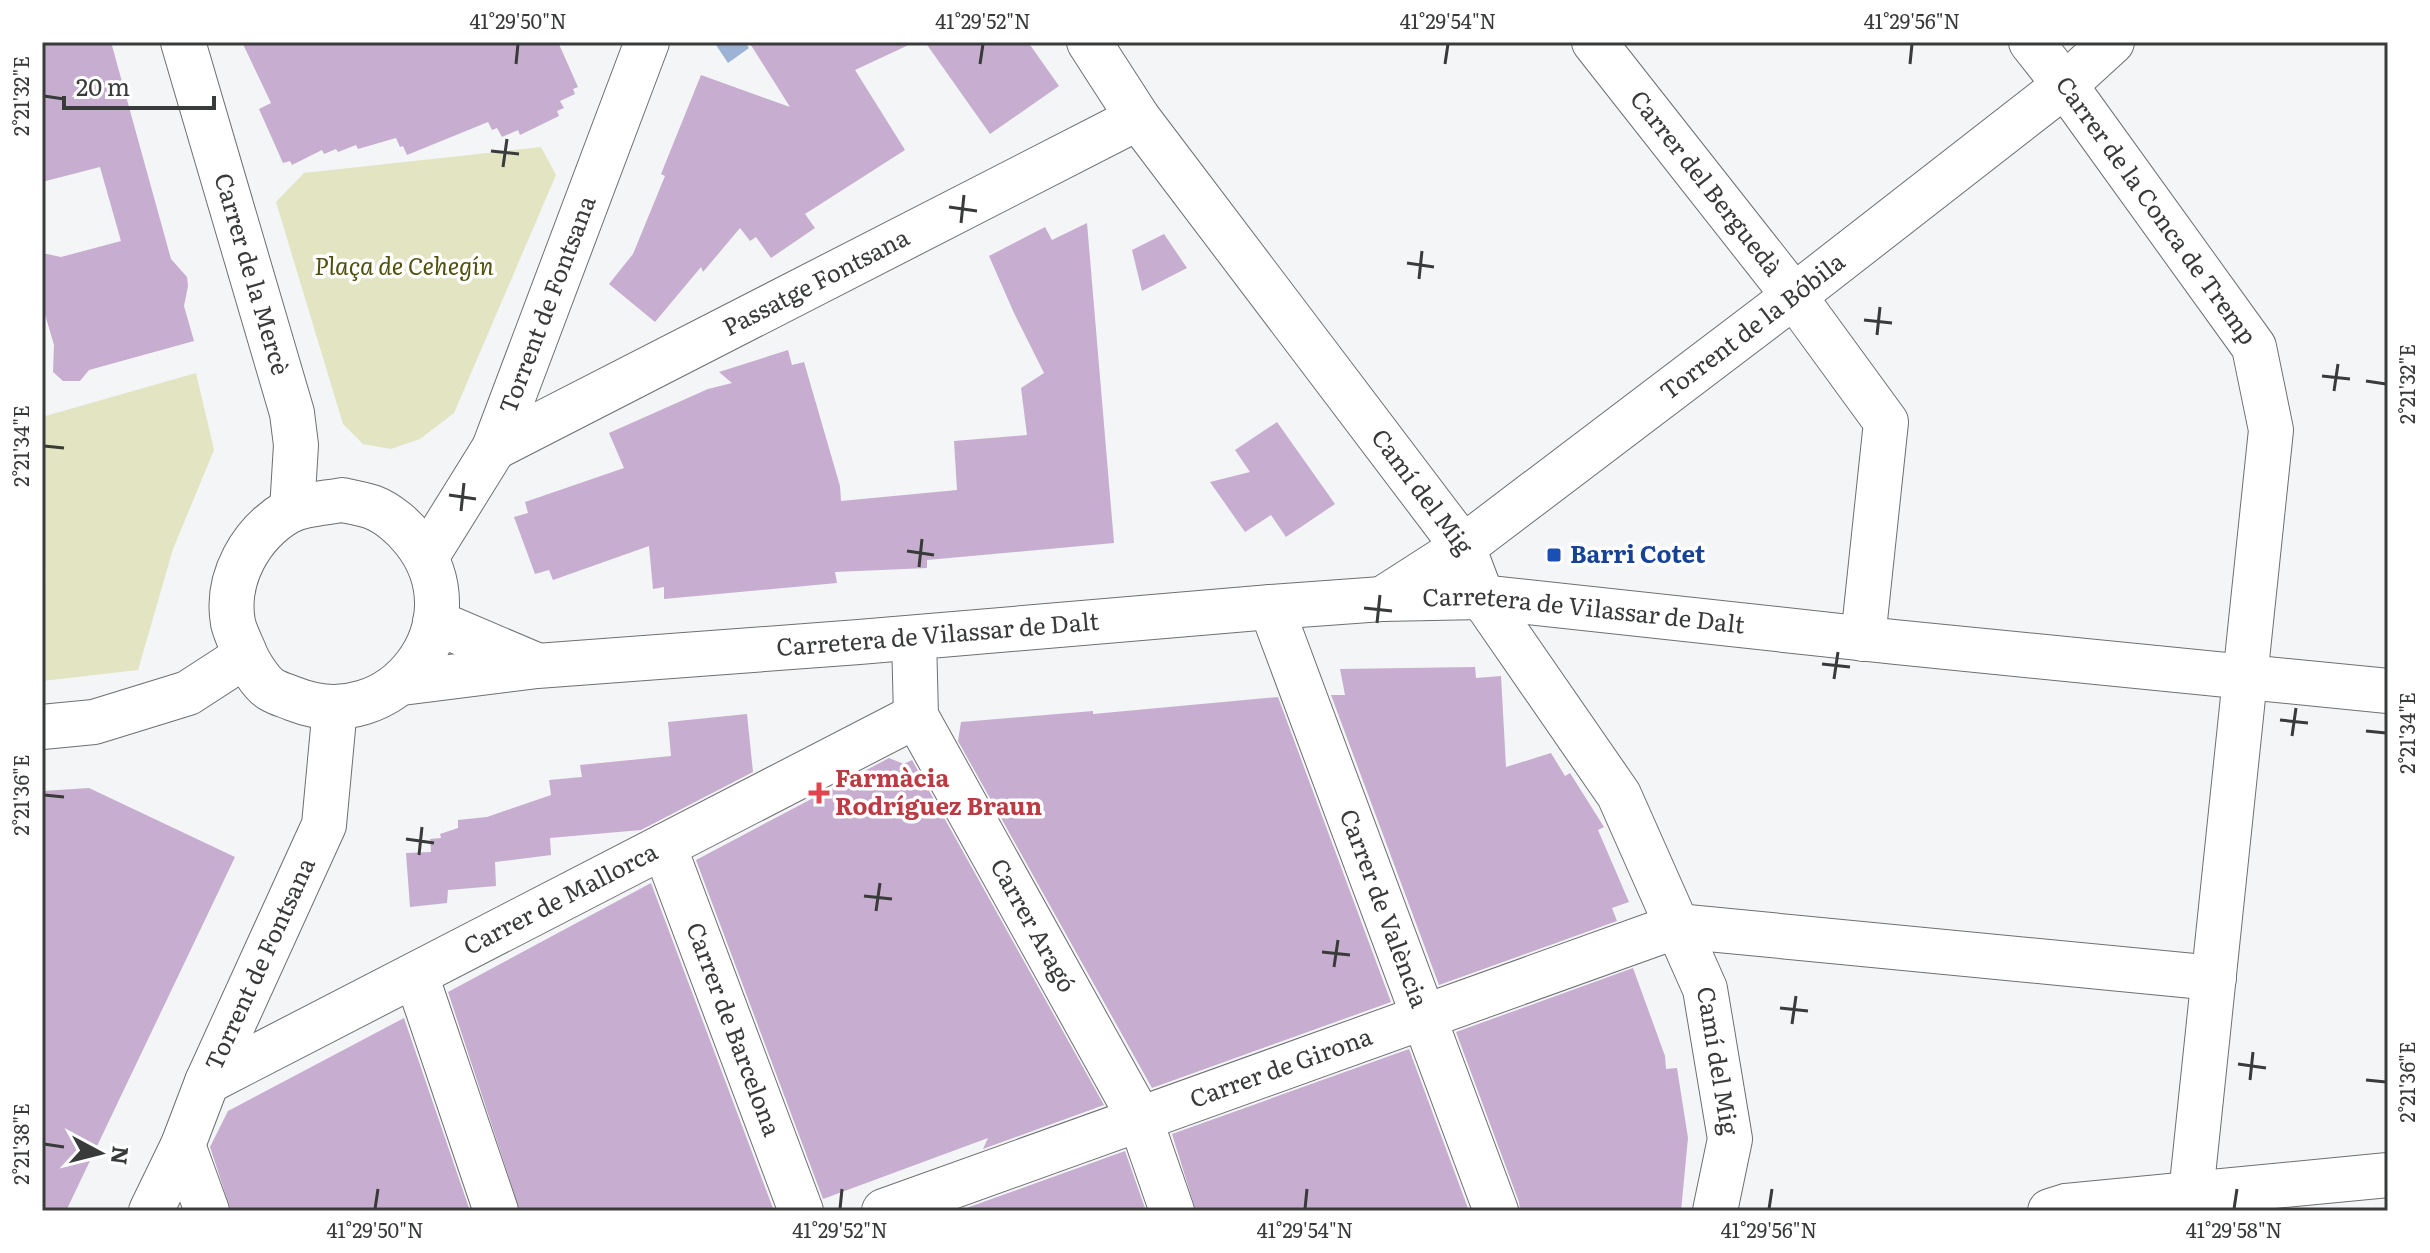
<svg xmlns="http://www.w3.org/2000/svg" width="2430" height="1253" viewBox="0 0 2430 1253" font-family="Literata,serif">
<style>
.green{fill:#e2e4c2}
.water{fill:#9db3d6}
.building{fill:#c7adcf}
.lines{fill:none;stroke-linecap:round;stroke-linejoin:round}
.minor-casing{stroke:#6e6f71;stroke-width:46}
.tertiary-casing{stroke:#6e6f71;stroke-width:46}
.minor{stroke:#fff;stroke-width:44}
.tertiary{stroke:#fff;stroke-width:44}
.ticks{fill:none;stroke:#393a3a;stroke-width:3}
.transit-dot{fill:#1a4fb4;stroke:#fff;stroke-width:3}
.health-dot{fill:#e0444e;stroke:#fff;stroke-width:3}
.labels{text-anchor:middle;stroke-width:7;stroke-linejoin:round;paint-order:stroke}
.street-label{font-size:24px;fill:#393a3a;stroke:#fff}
.park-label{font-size:24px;font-style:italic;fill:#50510d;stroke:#fff}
.transit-label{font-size:24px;font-weight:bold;fill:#164399;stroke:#fff;text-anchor:start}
.health-label{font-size:24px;font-weight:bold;fill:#be3a42;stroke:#fff;text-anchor:start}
.neatline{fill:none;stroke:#393a3a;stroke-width:3}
.ticks-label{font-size:20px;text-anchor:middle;fill:#393a3a}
</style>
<rect width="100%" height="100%" fill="#f3f5f7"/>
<!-- green -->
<g class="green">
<polygon points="541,147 556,175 454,413 420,439 391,449 363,444 343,424 276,202 304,173"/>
<polygon points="196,373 214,450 173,549 138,670 42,681 42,578 46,577 42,567 42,417"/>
</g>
<!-- water -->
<polygon class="water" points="714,42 745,42 749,48 728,63"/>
<!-- building -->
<g class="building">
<polygon points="42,42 111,42 171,259 187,277 188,286 184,306 194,341 89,370 80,381 63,381 53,372 54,345 42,304 42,253 61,257 121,241 100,167 42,182"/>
<polygon points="242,42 558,42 578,87 573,89 575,94 560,101 564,108 557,111 559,116 520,135 518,130 502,137 497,128 492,130 488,122 407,155 403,146 400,147 396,138 358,149 356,145 338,152 336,149 324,154 322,150 292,165 290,161 283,163 259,109 271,103"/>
<polygon points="749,42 915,42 855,70 905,150 805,214 815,228 771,258 756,237 750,241 740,228 703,272 701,267 655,322 609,284 633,254 665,176 661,174 701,75 790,107"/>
<polygon points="925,42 1028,42 1059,86 990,134"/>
<polygon points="1087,223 1114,543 927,560 927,568 835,572 837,583 664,599 664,587 653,589 649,546 553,580 549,570 535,574 514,517 528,513 525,502 624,468 609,433 708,389 732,383 719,372 788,350 792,365 804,362 840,486 841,501 957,490 954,441 1027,435 1021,388 1044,373 1014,313 989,256 1045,227 1052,240"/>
<polygon points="1164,234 1187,268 1142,291 1132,250"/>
<polygon points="1277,422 1335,504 1286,537 1271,515 1245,532 1210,482 1250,472 1235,450"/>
<polygon points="1475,667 1476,678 1501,676 1506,767 1551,753 1565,776 1570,773 1604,827 1598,830 1629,902 1612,908 1617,921 1439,985 1331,695 1345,695 1340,669"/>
<polygon points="1278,697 1391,1002 1152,1088 958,741 961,722 1093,711 1093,714"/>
<polygon points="747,714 753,772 641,830 550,838 551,855 495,862 496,886 448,890 447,903 410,907 406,853 431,852 430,839 441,838 440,834 458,828 458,820 487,817 551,795 549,780 582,777 580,765 671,756 668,722"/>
<polygon points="889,758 904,764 912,760 1104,1105 983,1149 988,1138 823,1199 696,860"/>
<polygon points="89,788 235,857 66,1211 42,1211 42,791"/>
<polygon points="651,883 774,1211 520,1211 448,992"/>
<polygon points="1633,968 1665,1056 1666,1069 1677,1068 1688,1138 1681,1211 1520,1211 1519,1202 1456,1032"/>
<polygon points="404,1018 470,1211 231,1211 210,1147 228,1111"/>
<polygon points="1409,1049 1469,1211 1196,1211 1172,1134"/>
<polygon points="1125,1151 1146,1211 958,1211"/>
</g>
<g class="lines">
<defs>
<g id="minor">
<path id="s1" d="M1089,42l49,76 325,429 19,50 137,198 86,194 25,150 -15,72"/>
<path id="s2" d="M1594,42l200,254 92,126 -23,217"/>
<path id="s3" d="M2031,42l34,43 189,262 17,83 -80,764"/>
<path id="s4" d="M494,448l644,-330"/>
<path id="s5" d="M427,556l67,-108 153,-406"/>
<path id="s6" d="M1382,599l81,-52 331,-251 271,-211 47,-43"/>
<path id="s7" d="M1271,607l225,604"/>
<path id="s8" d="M914,638l2,78 224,403 32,92"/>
<path id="s9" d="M664,846l137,365"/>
<polyline points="416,975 496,1211"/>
<path id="s10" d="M207,1082l709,-366"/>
<polyline points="183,1145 207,1211"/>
<path id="s11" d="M151,1211l32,-66 24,-63 117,-257 11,-118"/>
<path id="s12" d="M884,1211l793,-285 537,52"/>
<polyline points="2050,1211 2066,1206 2388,1175"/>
</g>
<g id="tertiary">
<path id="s13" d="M183,42l109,371 4,32 -4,65"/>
<path d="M342,500c10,2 21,4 30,7 16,6 32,20 42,33 66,83 -21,198 -120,159 -7,-3 -15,-5 -22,-9 -11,-6 -24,-28 -28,-39 -4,-9 -9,-19 -11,-28 -8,-45 18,-90 56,-112 15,-7 37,-8 53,-11z"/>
<polyline points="435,622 536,665"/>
<path id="s14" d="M402,683l135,-17 322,-24 412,-35 111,-8 100,-2 413,45 493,49"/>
<polyline points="42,727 94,722 188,693 245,656"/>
</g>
</defs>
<!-- minor casing -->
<use href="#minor" class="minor-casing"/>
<!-- tertiary casing -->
<use href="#tertiary" class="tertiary-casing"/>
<!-- minor -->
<use href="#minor" class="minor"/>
<!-- tertiary -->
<use href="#tertiary" class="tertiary"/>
</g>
<!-- ticks -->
<path class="ticks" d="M516,64l2,-20M980,64l3,-20M1445,64l3,-20M1910,64l2,-20M44,96l20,3M491,151l28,3M503,167l4,-28M949,207l28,4M961,223l3,-28M1407,263l27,4M1419,279l3,-28M1864,320l28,3M1877,335l3,-28M2322,376l28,3M2366,381l20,3M2334,391l4,-27M44,446l20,2M449,495l27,4M461,511l3,-28M907,551l27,4M919,567l3,-28M1364,608l28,3M1377,623l3,-28M1822,664l28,3M1834,679l4,-27M2280,720l28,3M2366,731l20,2M2292,736l4,-28M44,795l20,2M406,839l28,4M419,855l3,-28M864,896l28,3M876,911l4,-28M1322,952l28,3M1334,967l4,-27M1780,1008l28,3M1792,1024l4,-28M2238,1064l28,4M2250,1080l3,-28M2366,1080l20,2M44,1144l20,3M375,1209l3,-20M840,1209l2,-20M1305,1209l2,-20M1769,1209l3,-20M2234,1209l3,-20"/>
<!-- markers -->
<rect class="transit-dot" x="1546" y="547" width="16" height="16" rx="4"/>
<path class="health-dot" d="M815 781h8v8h8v8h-8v8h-8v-8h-8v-8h8z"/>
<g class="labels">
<!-- street labels -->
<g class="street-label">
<text dy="8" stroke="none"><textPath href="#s2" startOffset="180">Carrer del Berguedà</textPath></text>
<text dy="8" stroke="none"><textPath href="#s3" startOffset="210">Carrer de la Conca de Tremp</textPath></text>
<text dy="8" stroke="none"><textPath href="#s13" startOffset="242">Carrer de la Mercè</textPath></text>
<text dy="8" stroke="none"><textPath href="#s4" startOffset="362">Passatge Fontsana</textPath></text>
<text dy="8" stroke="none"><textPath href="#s5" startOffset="280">Torrent de Fontsana</textPath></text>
<text dy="8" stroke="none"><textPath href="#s6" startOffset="460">Torrent de la Bóbila</textPath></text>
<text dy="8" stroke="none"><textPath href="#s1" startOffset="560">Camí del Mig</textPath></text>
<text dy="8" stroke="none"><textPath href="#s14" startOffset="1186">Carretera de Vilassar de Dalt</textPath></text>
<text dy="8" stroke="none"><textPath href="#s14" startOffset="538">Carretera de Vilassar de Dalt</textPath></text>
<text dy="8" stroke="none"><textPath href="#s10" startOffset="398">Carrer de Mallorca</textPath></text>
<text dy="8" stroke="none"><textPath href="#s7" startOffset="322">Carrer de València</textPath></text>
<text dy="8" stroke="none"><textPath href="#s8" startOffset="318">Carrer Aragó</textPath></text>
<text dy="8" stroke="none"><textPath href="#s11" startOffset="270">Torrent de Fontsana</textPath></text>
<text dy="8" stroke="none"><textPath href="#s9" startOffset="196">Carrer de Barcelona</textPath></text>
<text dy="8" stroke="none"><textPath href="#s1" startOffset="1208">Camí del Mig</textPath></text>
<text dy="8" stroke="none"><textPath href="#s12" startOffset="422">Carrer de Girona</textPath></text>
</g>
<!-- park labels -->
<g class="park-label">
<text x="404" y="275">Plaça de Cehegín</text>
</g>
<!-- transit labels -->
<g class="transit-label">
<text x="1570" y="563">Barri Cotet</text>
</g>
<!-- health labels -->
<g class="health-label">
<text x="835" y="787">Farmàcia<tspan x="835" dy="28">Rodríguez Braun</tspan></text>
</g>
</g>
<!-- border -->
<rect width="2430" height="1253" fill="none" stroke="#ffffff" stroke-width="88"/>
<!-- north arrow -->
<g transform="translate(100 1153) rotate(97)" stroke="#ffffff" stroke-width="6" paint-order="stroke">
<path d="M0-6L14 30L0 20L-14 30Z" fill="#393a3a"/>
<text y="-12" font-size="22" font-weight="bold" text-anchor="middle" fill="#393a3a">N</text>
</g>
<!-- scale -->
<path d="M64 96v12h150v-12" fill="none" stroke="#393a3a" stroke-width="4"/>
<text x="76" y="96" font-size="24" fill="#393a3a" stroke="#ffffff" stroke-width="6" paint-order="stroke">20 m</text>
<rect x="44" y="44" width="2342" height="1165" class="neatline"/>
<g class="ticks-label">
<text x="518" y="29">41°29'50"N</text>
<text x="983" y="29">41°29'52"N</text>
<text x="1448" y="29">41°29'54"N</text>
<text x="1912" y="29">41°29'56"N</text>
<text transform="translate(22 96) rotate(-90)" y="7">2°21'32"E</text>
<text transform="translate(2408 384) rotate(-90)" y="7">2°21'32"E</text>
<text transform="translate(22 446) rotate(-90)" y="7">2°21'34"E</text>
<text transform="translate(2408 733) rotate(-90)" y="7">2°21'34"E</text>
<text transform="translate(22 795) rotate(-90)" y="7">2°21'36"E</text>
<text transform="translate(2408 1082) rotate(-90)" y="7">2°21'36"E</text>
<text transform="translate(22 1144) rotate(-90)" y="7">2°21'38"E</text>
<text x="375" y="1238">41°29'50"N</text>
<text x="840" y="1238">41°29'52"N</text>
<text x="1305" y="1238">41°29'54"N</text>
<text x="1769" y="1238">41°29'56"N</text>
<text x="2234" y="1238">41°29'58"N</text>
</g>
</svg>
